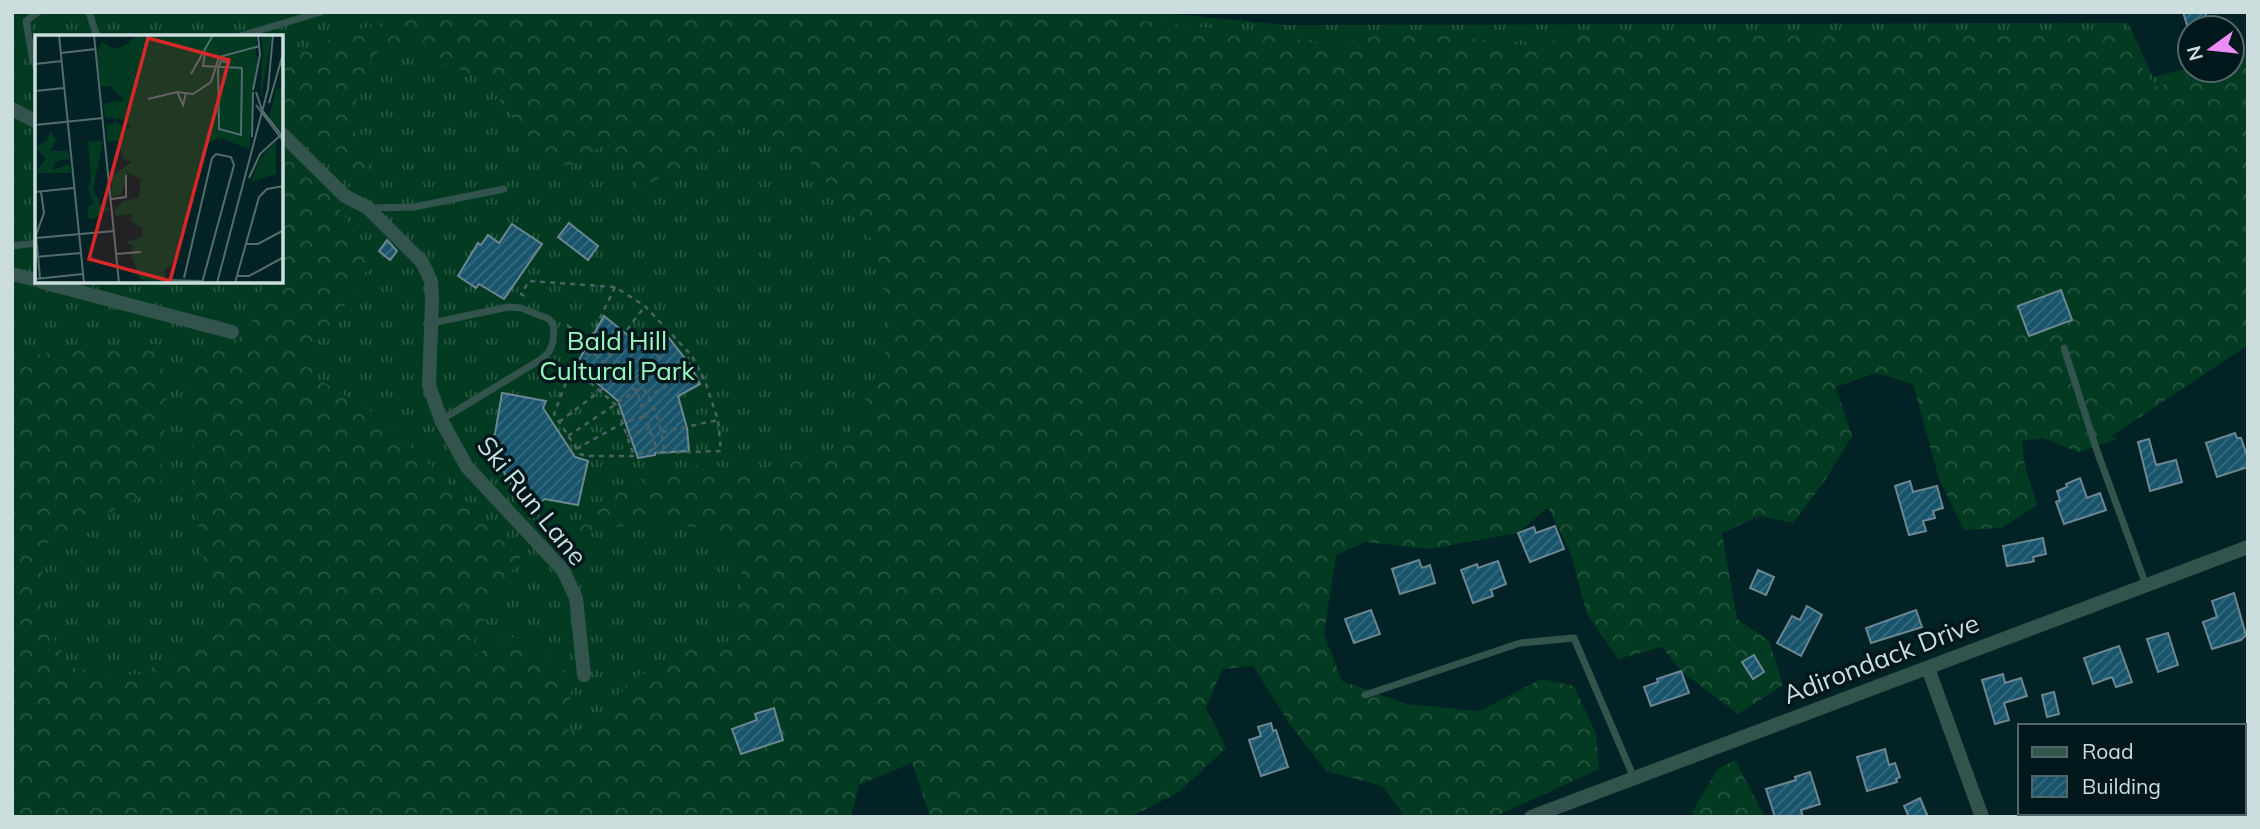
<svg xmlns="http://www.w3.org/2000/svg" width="2260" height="829" viewBox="0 0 2260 829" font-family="Mulish,sans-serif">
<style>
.grass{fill:url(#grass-tufts);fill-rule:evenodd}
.forest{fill:url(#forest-crowns)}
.building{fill:url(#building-hatch);stroke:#6c8793;stroke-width:2}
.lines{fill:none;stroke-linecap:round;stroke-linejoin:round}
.path{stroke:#496365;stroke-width:2.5;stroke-dasharray:5 5;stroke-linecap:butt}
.lane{stroke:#33534d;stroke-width:7}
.street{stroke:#33534d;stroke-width:14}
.labels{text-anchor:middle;stroke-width:7;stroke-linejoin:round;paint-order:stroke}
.park-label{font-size:26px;fill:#98f6be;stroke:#00181b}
.street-label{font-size:26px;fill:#ccddde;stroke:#00181b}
.inset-road{fill:none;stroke:#536d6f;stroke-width:2}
.view{fill:#d62828;fill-opacity:0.15;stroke:#d62828;stroke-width:3.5}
.inset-edge{fill:none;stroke:#ccddde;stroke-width:3.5}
</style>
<defs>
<pattern id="grass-tufts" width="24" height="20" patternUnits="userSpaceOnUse" patternTransform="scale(1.75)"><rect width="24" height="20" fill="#023b21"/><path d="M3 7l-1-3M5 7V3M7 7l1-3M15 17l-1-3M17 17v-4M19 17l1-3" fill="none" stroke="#265741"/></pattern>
<pattern id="forest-crowns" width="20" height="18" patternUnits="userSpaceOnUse" patternTransform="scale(1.75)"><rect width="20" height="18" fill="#023b21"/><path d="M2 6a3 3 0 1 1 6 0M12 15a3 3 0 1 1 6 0" fill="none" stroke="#265741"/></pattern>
<pattern id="building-hatch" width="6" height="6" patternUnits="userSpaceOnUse" patternTransform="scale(1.75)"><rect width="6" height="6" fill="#18546b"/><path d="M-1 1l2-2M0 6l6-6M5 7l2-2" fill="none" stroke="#386c80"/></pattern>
</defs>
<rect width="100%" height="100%" fill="#032225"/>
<!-- grass -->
<path class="grass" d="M12,12h1140l133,13 843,-2 25,54 37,-9v2h42v-14l16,-4v86l-1795,651 -441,28zM37,37h245v245h-245z"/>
<!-- forest -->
<g class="forest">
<path d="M419,12h633l219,22 59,12 74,-16 129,16 51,-13 104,2 135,-5h295l12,9 14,32 13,16 55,-17h20v-6l16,-3v284l-138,92 8,2 -40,13 -35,-14 -21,3 3,25 12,39 -35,23 -38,2 -25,-51 -26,-95 -37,-11 -40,14 16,49 -26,43 -33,44 -33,-7 -38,17 15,86 32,22 14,44 -45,29 -57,-43 -19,-24 -44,12 -31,-45 -16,-60 -23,-47 -30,26 -89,16 -63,-7 -30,13 -12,79 18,47 64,23 74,7 61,-32 33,7 22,48 3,35 -105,48h-89l-23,-31 -56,-15 -37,-48 -36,-57 -31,3 -16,39 20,40 -47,44 -49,25h-200l-18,-54 -53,22 -8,32h-839v-456c47,-14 97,-16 146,-17l9,52 -7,91 -116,58 -4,70 32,53 67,7 34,-20 21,-18 36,-21 -30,-66 -11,-155 1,-47 44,-3 24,-32 5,-31h19v-133l50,48 41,63 -31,50 -28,34 -1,32 70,43 138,137 -36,62 -20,43 43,-24 17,1 47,39 -4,53 25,3 37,-53 64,-32 37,-7 8,-36 3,-42 -37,-35 -66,-6 -66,15 32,-41 48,-22 45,-9 50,5 62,-11 35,-14 47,-107 -16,-93 -64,-81 -64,-38 -21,7 -8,18 -80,37 -31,-45 -16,8 -22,17 -35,-17 -48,-70 -54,-23 -17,-22 -43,19 -23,65 20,50 -21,14 -31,-38 -36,-35v-52l62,-25z"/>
<polygon points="1735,760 1765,817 1696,817 1692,812 1718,769"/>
</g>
<!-- building -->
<g class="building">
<polygon points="2183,12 2205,12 2210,28 2188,28"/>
<polygon points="569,223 598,246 588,260 558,237"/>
<polygon points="512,224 542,244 504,299 479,284 476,288 458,276 478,243 481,245 488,235 499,243"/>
<polygon points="387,240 397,251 390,260 379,251"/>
<polygon points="2061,290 2072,320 2029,336 2018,306"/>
<polygon points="604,316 645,349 665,333 690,365 700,384 678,396 687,428 689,451 655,453 655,455 638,458 618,401 576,365"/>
<polygon points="502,393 546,401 543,408 575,457 588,461 578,505 545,499 527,510 485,441 495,434"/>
<polygon points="2235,433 2237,438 2241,438 2248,459 2248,467 2217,477 2206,443"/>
<polygon points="2149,439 2156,465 2176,460 2182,482 2150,491 2138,442"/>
<polygon points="2080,478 2087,498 2100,493 2106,510 2064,524 2056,502 2060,500 2057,491 2067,487 2066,484"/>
<polygon points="1910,481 1913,492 1937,486 1943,508 1933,511 1935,518 1923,521 1926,531 1909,535 1895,486"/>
<polygon points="1555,526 1564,549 1530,562 1518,533 1534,527 1536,533"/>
<polygon points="2043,538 2046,554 2033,557 2034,561 2031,562 2007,566 2003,546"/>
<polygon points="1419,560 1422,568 1430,565 1435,583 1400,594 1392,569"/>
<polygon points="1498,561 1506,584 1491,590 1493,596 1473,603 1461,570 1477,564 1478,568"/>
<polygon points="1758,570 1774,577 1766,595 1750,588"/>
<polygon points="2234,593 2246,635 2241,640 2212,649 2203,622 2217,617 2212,601"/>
<polygon points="1807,606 1822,615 1801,656 1777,643 1792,616 1800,620"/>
<polygon points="1371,610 1380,634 1354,643 1345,619"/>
<polygon points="1916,610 1922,627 1871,643 1866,628"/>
<polygon points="2168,633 2178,665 2158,672 2147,639"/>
<polygon points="2119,646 2132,682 2116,687 2112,677 2093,684 2084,658"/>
<polygon points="1754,655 1764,672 1753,679 1742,662"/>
<polygon points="1681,671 1689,693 1651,706 1644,687 1658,682 1657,679"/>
<polygon points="2003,674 2005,683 2021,678 2027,696 2004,703 2009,720 1995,724 1982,680"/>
<polygon points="2054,692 2059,714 2047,717 2042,695"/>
<polygon points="774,708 783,740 741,754 732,729 757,720 755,714"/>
<polygon points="1271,723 1273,731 1276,730 1288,767 1261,776 1249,740 1261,736 1258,727"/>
<polygon points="1885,749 1889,765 1895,763 1900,777 1896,779 1897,782 1867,791 1857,757"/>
<polygon points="1810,772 1820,804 1801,810 1803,817 1775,817 1766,789 1796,780 1795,777"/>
<polygon points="1920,798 1928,817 1909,817 1904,806"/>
</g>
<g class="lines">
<!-- path -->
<g class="path">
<polyline points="615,287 589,341 590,350 565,385 554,414 580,454 587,456 634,456 657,448"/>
<polyline points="524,296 521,294 529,281 615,287 645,306 692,356 705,381 718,420 721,451 658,453 637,392 590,350"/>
<path d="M567,325c54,38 90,55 97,127"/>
<polyline points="609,354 645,306"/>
<polyline points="575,369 616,405 634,456"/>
<polyline points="668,371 692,356"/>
<polyline points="635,378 658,356 674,382 649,396"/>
<polyline points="590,382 606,364"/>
<polyline points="559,422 600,391 617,374"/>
<polyline points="662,432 718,420"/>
<polyline points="568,436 643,386"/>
<polyline points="627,436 650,428"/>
<polyline points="576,449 623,423 645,416"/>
</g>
<!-- lane -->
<g class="lane">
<polyline points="89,12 97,37"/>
<polyline points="237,37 321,12"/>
<polyline points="37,70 32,56 26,21 38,12"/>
<polyline points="369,208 414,207 504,189"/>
<polyline points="12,246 37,243"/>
<polyline points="432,323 508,307 521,308 549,319 554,326 553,342 549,352 540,360 441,420"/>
<polyline points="2064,348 2097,451 2146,585"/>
<polyline points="1365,695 1520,643 1574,638 1634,778"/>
</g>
<!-- street -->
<g class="street">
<polyline points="12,109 37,122"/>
<polyline points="282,134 345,196 368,208 422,262 431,281 432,301 429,385 441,420 467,467 563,570 576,598 584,675"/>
<polyline points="12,274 37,280"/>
<polyline points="42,282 232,332"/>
<polyline points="1928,668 1982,817"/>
<polyline points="1531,817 2248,547"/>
</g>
</g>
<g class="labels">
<!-- park labels -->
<g class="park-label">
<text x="617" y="350">Bald Hill<tspan x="617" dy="30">Cultural Park</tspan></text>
</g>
<!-- street labels -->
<g class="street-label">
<text transform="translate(532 501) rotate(51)" y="9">Ski Run Lane</text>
<text transform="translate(1881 659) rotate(-21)" y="9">Adirondack Drive</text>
</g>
</g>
<!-- overview -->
<g transform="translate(35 35)">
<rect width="248" height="248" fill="#032225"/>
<path d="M100,0h122l-8,114 -29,-11 -11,5 -38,124 -6,1v13l-7,1 -18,-199 -40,4 -3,-36 39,-4z" fill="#023b21"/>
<path d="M102,0h55v31l-14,-3 -3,-13 -7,-2 -6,1 -1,10 2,7 27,3 2,8 17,5 -15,7 -10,-8 -23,15 -8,-7v5l-10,2 5,18 7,3 7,-15 3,4 -1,25 9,7 9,1 15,-9 -3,-13 21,-18 -13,-10 10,-5 3,-8 2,53 26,9 3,-58 -2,-16 -10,-7 3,-5 21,5 -9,90 -29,-9 -11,4 -19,46 -19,78 -7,2 1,10 -8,5 -17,-4 -9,-24 2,-9 -8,-4 17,-5 1,-8 -12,-8 1,-7 -16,2 -2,-5 9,-10 16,-3 2,-19 -13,-6 -7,22 -9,1 -1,-20 21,-14 -8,-2 -5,-19 -12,1v-17l10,-3 7,7 7,-1 -6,-8 -20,-3 -2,-13 21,-4 -21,-21 -5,-30 4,-7 12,7 10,-3zM225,0h12l-12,67 3,-56zM247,53l1,40 -2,3 -12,-13 7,-29zM15,96l6,9 -6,11h18l2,8 -15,2 -2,9 16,-6 2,9h-36l11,-14 -11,-12 12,-6zM68,106l-10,48 7,15 10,5 -18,10 -4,-1v-11l5,-4 -5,-16 3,-7 -3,-38zM241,106v33l-25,8 8,-22z" fill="#023b21"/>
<path class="inset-road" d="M24,0l25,248M59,0l25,248M26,18l35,-4M170,18l-2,13 39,2M0,29l27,-3M247,29l2,24M192,32v-5l-6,-1 -3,7 1,61 22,6 1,-67M156,39l22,-39M218,55l7,-35 -2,-20M0,56l29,-3M142,57l6,13 3,-12M221,57l6,18 22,28M113,64l29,-7 16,2 18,-12 8,-25 41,-11M234,68l15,-53M221,70l28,37M0,90l68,-7M217,102l1,-45M214,143l11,-24 24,-22M0,157l39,-4M76,164l15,-2v-22M1,203l78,-7M211,209h12l26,-14M81,219l25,-2M0,222l46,-4M203,241h11l35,-19M5,243l-4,-43 8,-22 -3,-21M149,243l28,-120 4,-4 15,3 3,8 -32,118M0,244l48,-5M127,245l41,1M182,248l51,-194 5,-54M200,248l24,-86 8,-8 17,-3"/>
<path class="view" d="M113,3l81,22 -59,221 -81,-22z"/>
<rect width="248" height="248" class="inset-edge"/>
</g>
<!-- border -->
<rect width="2260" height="829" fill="none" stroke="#ccddde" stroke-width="28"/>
<!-- legend -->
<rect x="2018" y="724" width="228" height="91" fill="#00181b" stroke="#526769" stroke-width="2"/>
<rect x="2032" y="747" width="35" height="10" fill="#33534d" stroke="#526769" stroke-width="2"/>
<text x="2082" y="759" font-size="21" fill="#ccddde">Road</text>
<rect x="2032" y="776" width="35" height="21" fill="url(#building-hatch)" stroke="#526769" stroke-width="2"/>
<text x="2082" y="794" font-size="21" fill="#ccddde">Building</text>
<!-- north arrow -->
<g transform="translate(2211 49) rotate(255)"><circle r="33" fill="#00181b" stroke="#526769" stroke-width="2"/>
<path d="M0-5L12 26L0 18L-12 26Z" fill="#ef8bf6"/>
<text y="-10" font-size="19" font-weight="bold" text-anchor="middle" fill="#ccddde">N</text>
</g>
</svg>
